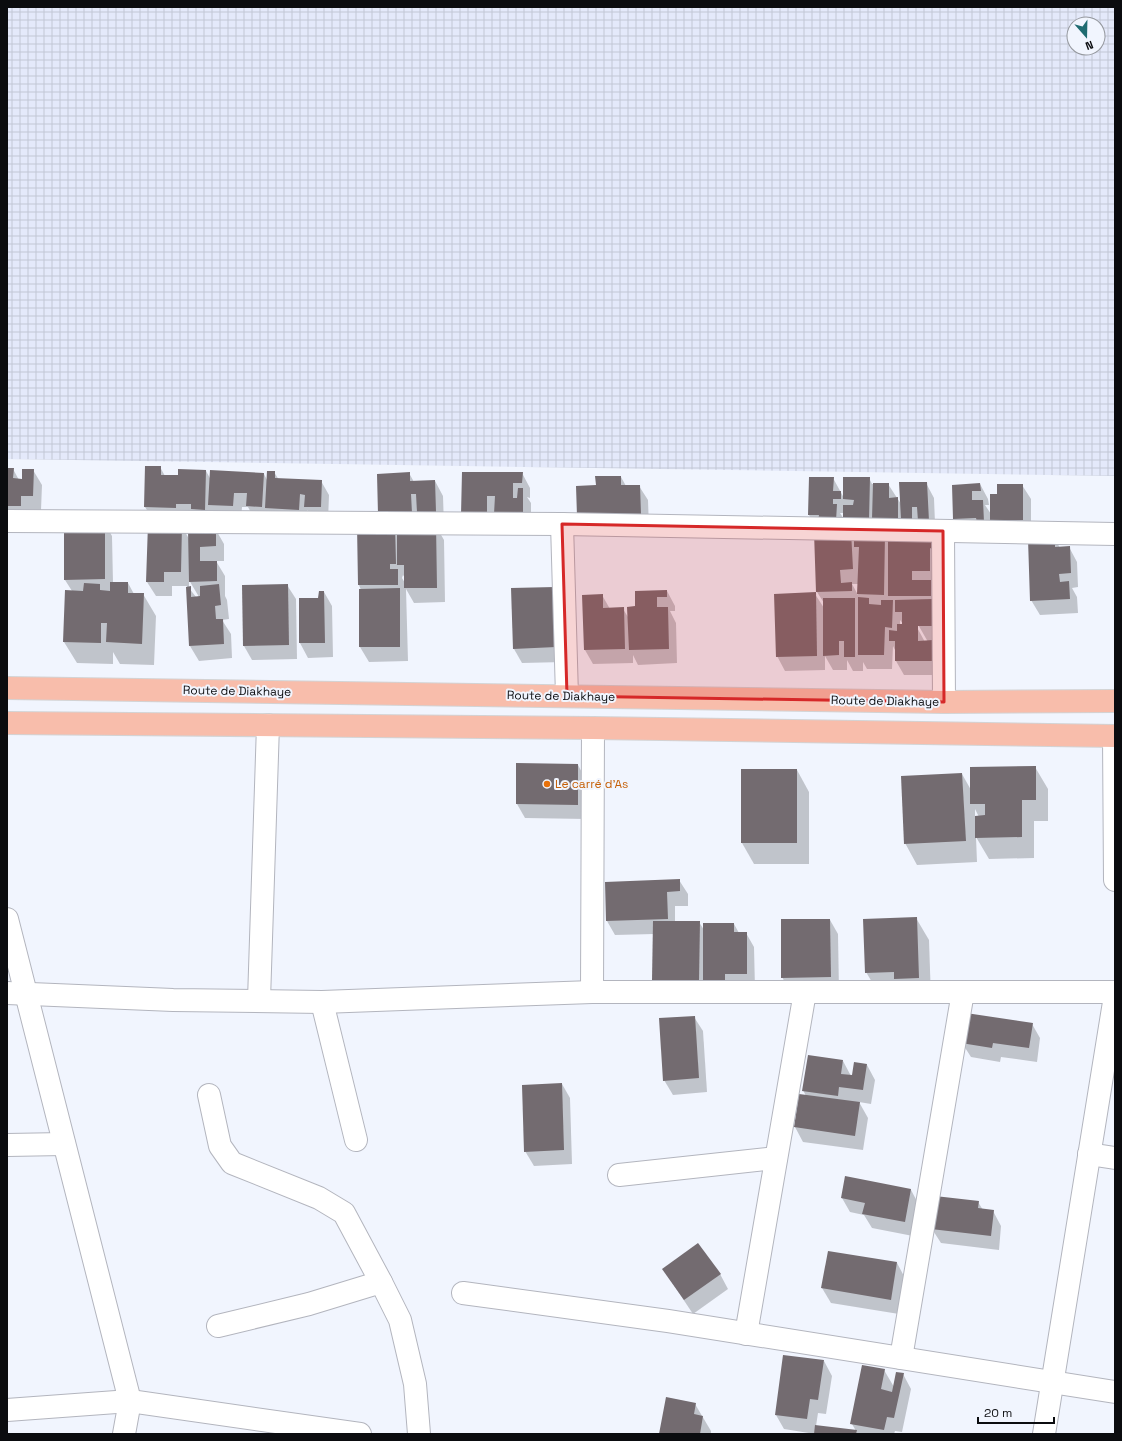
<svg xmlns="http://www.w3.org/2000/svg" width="1122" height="1441" viewBox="0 0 1122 1441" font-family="'Space Grotesk',sans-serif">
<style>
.industrial{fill:url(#industrial-grid);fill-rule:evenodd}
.shadow{fill:#0003;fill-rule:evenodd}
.building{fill:#736b70}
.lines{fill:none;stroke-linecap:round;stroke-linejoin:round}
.minor-casing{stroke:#b3b5be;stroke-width:24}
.major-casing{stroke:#d3d3d4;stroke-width:24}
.minor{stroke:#fff;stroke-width:22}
.major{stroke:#f8bdab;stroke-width:22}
.marked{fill:#d62828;fill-opacity:0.2;stroke:#d62828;stroke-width:3;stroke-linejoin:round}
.food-dot{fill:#e8710a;stroke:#f1f5fe;stroke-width:1.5}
.labels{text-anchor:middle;stroke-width:4;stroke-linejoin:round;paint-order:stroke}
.street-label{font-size:12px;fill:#0b0c0f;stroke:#f1f5fe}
.food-label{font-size:12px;fill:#c56008;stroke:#f1f5fe;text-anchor:start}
</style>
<defs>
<pattern id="industrial-grid" width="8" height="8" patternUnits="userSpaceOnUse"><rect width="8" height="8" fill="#e4e9fa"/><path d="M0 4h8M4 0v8" fill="none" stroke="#c2c7d5"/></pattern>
</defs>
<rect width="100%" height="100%" fill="#f1f5fe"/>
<!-- industrial -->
<path class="industrial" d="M7,7h1108v469l-1108,-17zM1074,24h24v24h-24z"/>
<!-- shadow -->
<g class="shadow">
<polygon points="160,467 165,476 179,476 206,471 211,480 264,474 267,480 274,472 279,480 321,481 329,495 328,521 314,521 307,510 307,524 255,520 248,507 242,507 241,520 218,519 213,511 213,524 154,521 145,507"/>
<polygon points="7,469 13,469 19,480 22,480 33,470 42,485 41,510 29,510 28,521 7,520"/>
<path d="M409,473l5,9 21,-1 8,15 1,30h-8l8,14 1,62 -31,1 -8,-14 2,72 -39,1 -9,-15 1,-57 -2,-5 -1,-59 28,-1zM403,575l2,3v5l-3,-5z"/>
<polygon points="463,473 522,473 530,488 530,498 527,497 531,503 531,529 495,530"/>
<polygon points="621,477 626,486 639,486 648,500 649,528 597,486"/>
<path d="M833,478l11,20 25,-20 3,6h16l13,20 25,-21 8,15 7,177h-37l-8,-14v-9l-3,-6 -1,23h-25l-4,-7v9h-10l-6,-11v10h-14l-8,-14v14l-40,1 -8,-15 38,-62 9,14v-5l-7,-11 -2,-59 2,-4 -8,-14zM840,513h4v6zM852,584h6v11zM900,620l4,5h-4zM916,621l12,21h-3l-11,-20z"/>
<polygon points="980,484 988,499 989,505 985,505 991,514 998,495 1022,485 1031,499 1031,535 963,533 954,519 953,486"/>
<polygon points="104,522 112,536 113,583 128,583 134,594 143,594 156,616 154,665 120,664 113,652 113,664 77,663 64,642 72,591 65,580"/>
<path d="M182,526l7,13 27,-9 8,14v17h-8l9,15v20l2,4 2,19 -7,1 9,14 1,24 -33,3 -9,-15 -3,-60h-15v10h-16l-9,-14zM189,580l10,17h-3l-7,-9z"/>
<polygon points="1055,539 1060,548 1069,547 1077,562 1078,587 1072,588 1077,597 1078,613 1040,615 1031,600"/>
<polygon points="287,585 296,599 297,659 252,660 244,646"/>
<polygon points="555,588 564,662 522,663 514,649"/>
<polygon points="667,591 675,606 675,611 670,611 676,623 677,663 638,665 633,655 633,663 593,664 585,650 602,595 610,609 623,609 628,617 636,607"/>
<polygon points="324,592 332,606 333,657 308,658 300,643 300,599 319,599"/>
<polygon points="578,765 586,780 586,819 525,818 517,804"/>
<path d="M1035,767l13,22v32h-14v37l-45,1 -13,-22 1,25 -60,3 -12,-22 57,-69 9,16zM975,809l4,8h-4z"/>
<polygon points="797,770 809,792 809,864 754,864 742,843"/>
<polygon points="679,880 688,894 688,906 675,906 675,922 699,922 704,930 734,924 739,933 746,933 754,947 755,989 661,994 653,980 654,934 615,935 607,921"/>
<polygon points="916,918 929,940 931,999 879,994 866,972"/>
<polygon points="830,920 838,934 839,992 790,992 782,977"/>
<polygon points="694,1017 703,1031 707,1092 673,1095 664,1080"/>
<polygon points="1032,1024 1040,1038 1037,1062 1001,1057 1000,1062 971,1057 962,1043"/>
<polygon points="843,1061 851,1076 867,1065 875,1080 871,1104 859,1102 868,1118 863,1150 803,1142 795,1127 800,1095 806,1096 803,1090"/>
<polygon points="562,1084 570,1098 572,1164 534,1166 525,1151"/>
<polygon points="911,1190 919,1205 913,1236 872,1228 864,1215 850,1212 842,1198"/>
<polygon points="978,1202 983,1210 993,1211 1001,1226 999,1250 941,1243 932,1229"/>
<polygon points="829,1252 897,1263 905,1278 899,1314 831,1303 822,1288"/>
<polygon points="663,1269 720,1274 728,1289 693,1314"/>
<polygon points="824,1361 832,1376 826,1414 818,1413 816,1426 856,1431 852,1424 884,1370 894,1387 903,1374 911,1389 902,1432 895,1431 894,1434 815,1434 784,1429 776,1415"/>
<polygon points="695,1404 711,1431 711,1434 660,1434"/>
</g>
<!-- building -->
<g class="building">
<polygon points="145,466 161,466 161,475 178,475 178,469 206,470 205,510 191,509 191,504 176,504 176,508 144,507"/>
<polygon points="7,468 14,468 13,478 22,479 22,469 34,469 33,496 21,496 21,506 7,506"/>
<polygon points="210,470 264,473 262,507 246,506 247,493 234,493 233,506 208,505"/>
<polygon points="267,471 275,471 275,478 322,480 321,507 304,507 305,495 300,494 299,510 265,508"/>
<polygon points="410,472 410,481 435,480 436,512 417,512 416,494 411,494 412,513 378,514 377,474"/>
<polygon points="462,472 523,472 522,483 513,483 513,498 517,498 518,488 523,488 523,515 494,514 495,496 487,496 487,515 461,515"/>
<polygon points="595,476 621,476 621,485 640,485 641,514 577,516 576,486 596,485"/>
<polygon points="809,477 834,477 833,491 841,491 841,499 833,499 833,504 837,504 836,521 818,521 819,515 808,515"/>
<polygon points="843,477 870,477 869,521 843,521 843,505 853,505 854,500 843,499"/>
<polygon points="899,482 927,482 929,521 918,521 917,507 912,507 912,519 901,519"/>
<polygon points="873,483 889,483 889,498 898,497 898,519 872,519"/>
<polygon points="980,483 981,491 972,491 972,500 983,500 984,522 977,522 976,518 953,519 952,485"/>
<polygon points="997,484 1023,484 1023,520 990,521 990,494 997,494"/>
<polygon points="105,520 105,579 64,580 64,521"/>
<polygon points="148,524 182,525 181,572 164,572 164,582 146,582"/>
<polygon points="395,524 396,564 390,564 390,569 398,569 398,585 358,585 357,525"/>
<polygon points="436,524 437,588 404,588 404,565 397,565 397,525"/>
<polygon points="188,529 216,529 216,546 200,547 200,561 217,561 217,581 189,582"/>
<polygon points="851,531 853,569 840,570 841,583 852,582 852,591 816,592 814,532"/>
<polygon points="854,533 885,534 884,595 857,594 859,547 854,547"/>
<polygon points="888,535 933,535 932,549 930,548 930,571 912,571 912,580 931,580 931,596 888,596"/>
<polygon points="1055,538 1055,547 1070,546 1071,573 1059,574 1060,582 1069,581 1070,599 1030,601 1028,539"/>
<polygon points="110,582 128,582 128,593 144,593 142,644 106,642 107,623 101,623 101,643 63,642 65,590 83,591 84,583 100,584 100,590 110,591"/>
<polygon points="219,584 221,605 215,606 216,619 223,619 224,644 189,646 186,587 191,586 191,597 200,596 200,586"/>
<polygon points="288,584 289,645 243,646 242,585"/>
<polygon points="555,587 556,647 513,649 511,588"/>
<polygon points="400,588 400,647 359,647 359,589"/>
<polygon points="667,590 667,597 657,597 657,607 668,607 669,649 629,650 627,607 635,606 635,591"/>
<polygon points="319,591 324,591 325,643 299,643 299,598 318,598"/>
<polygon points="816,592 817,656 776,657 774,594"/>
<polygon points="603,594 603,608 624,607 625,649 584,650 582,595"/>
<polygon points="858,597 869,598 869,604 881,605 881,600 893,600 892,628 885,627 884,655 858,655"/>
<polygon points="823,598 855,598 855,657 844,657 844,641 839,641 839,655 823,656"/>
<polygon points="932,599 932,626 918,626 918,641 933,640 933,661 895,661 895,641 889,641 889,630 897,631 897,624 902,624 902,612 895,612 895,600"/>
<polygon points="516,763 578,764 578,805 516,804"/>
<polygon points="1036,766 1036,800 1022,800 1022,837 975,838 975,816 985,815 985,804 970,804 970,767"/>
<rect x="741" y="769" width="56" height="74"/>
<polygon points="962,773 966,841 904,844 901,776"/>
<polygon points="680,879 680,891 667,892 668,919 606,921 605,882"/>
<polygon points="917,917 919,978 894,979 894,972 865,973 863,919"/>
<polygon points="781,919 830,919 831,977 781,978"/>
<polygon points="653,921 700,921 699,980 652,980"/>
<polygon points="703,923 734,923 734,932 747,932 747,974 725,974 725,982 703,982"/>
<polygon points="966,1013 1033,1023 1029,1048 993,1043 992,1048 961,1043"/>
<polygon points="695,1016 699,1078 663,1081 659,1018"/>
<polygon points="808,1055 843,1060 841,1074 852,1075 854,1062 867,1064 863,1090 839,1087 838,1096 802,1091"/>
<polygon points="562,1083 564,1150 524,1152 522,1085"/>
<polygon points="799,1094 860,1102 855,1136 794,1127"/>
<polygon points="845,1176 911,1189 905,1222 862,1214 865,1203 841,1198"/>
<polygon points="935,1196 979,1201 978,1208 994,1210 991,1236 931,1229"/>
<polygon points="698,1243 721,1274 684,1300 662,1269"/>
<polygon points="828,1251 897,1262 891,1300 821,1288"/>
<polygon points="783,1355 824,1360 818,1400 810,1399 807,1419 775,1415"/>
<polygon points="862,1365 885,1369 881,1389 892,1392 896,1372 904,1373 894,1418 887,1417 884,1430 850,1424"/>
<polygon points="666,1397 696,1403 694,1414 703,1416 700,1434 659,1434"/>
<polygon points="815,1425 857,1430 856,1434 814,1434"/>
</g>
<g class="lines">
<defs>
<g id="minor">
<polyline points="7,521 562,524 1115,534"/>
<polyline points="562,524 567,696"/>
<polyline points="943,531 944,702"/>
<polyline points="1114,736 1115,880"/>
<polyline points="7,919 130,1401 124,1434"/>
<polyline points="592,992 593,728"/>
<polyline points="7,993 173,1000 322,1002 592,992 1115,992"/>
<polyline points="259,1000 268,725"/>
<polyline points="322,1002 356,1140"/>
<polyline points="209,1095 220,1146 232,1163 319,1198 344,1213 381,1282"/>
<polyline points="7,1145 64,1144"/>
<polyline points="1089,1154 1115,1158"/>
<polyline points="619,1175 776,1158"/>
<polyline points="463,1293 668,1321 1115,1392"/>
<polyline points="218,1326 309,1304 381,1282 400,1320 415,1384 419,1434"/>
<polyline points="746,1334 805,992"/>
<polyline points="901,1358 963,992"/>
<polyline points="7,1410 130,1401 360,1434"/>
<polyline points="1044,1434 1115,996"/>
</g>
<g id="major">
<polyline points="7,688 944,702 1115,701"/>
<polyline points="7,723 593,728 1115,736"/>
</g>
</defs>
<!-- minor casing -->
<use href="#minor" class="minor-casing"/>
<!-- major casing -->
<use href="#major" class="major-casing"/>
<!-- minor -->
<use href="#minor" class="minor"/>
<!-- major -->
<use href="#major" class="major"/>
</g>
<!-- marked area -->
<path class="marked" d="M562,524l381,7 1,171 -377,-6z"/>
<!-- markers -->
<circle class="food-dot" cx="547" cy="784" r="4"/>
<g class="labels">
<!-- street labels -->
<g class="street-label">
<text transform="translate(237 691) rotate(1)" y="4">Route de Diakhaye</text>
<text transform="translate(561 696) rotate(1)" y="4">Route de Diakhaye</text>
<text transform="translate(885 701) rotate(1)" y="4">Route de Diakhaye</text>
</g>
<!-- food labels -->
<g class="food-label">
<text x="555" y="788">Le carré d'As</text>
</g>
</g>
<!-- border -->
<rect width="1122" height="1441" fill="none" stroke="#0b0c0f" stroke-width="16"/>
<!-- north arrow -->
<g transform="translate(1086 36) rotate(160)"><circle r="19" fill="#f1f5fe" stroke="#95989e"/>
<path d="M0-3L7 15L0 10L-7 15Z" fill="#1f6b71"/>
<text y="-6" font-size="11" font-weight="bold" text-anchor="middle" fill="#0b0c0f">N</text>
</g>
<!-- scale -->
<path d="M978 1417v6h76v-6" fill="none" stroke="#0b0c0f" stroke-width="2"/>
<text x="984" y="1417" font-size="12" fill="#0b0c0f" stroke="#f1f5fe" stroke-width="3" paint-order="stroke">20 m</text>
</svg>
